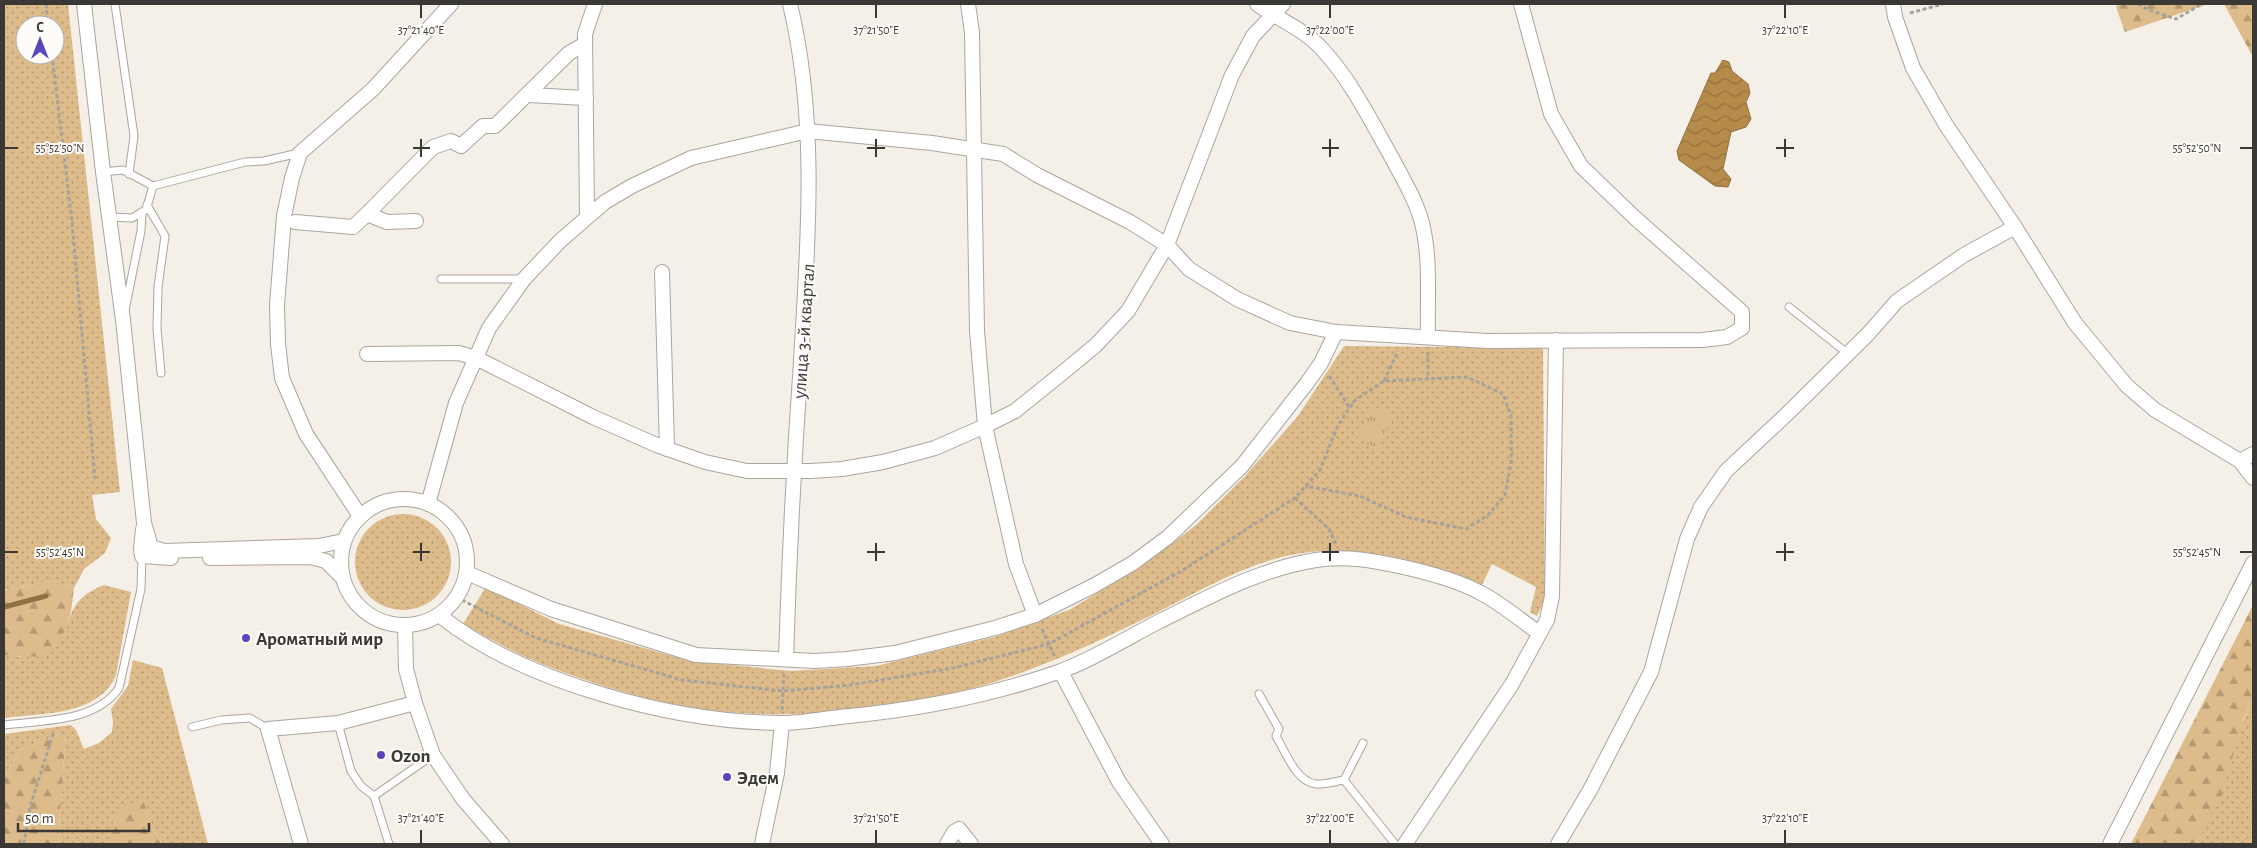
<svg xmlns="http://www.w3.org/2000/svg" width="2257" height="848" viewBox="0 0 2257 848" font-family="'Alegreya Sans',sans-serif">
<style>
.grass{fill:url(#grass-dots);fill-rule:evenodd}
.forest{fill:url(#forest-firs)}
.park{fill:url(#park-tufts)}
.water{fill:url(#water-waves);stroke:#917143}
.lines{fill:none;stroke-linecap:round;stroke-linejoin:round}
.stream{stroke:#917143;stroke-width:5}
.service-casing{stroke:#aba59f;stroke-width:9}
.minor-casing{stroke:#aba59f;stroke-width:16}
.path{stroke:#a6a29c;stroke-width:3;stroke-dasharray:4 2.5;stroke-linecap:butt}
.service{stroke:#fff;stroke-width:7}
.minor{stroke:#fff;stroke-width:14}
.ticks{fill:none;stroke:#3a3835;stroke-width:2}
.poi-dot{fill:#5b45bd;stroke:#fefcf9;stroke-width:2}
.labels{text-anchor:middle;stroke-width:4;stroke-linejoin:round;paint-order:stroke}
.street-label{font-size:19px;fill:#3a3835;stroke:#fefcf9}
.poi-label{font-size:19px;font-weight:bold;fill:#3a3835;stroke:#fefcf9;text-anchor:start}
.ticks-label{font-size:12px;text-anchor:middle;fill:#3a3835;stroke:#fefcf9;stroke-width:4;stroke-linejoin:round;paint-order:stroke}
</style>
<defs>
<pattern id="grass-dots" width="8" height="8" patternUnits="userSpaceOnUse" patternTransform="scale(1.25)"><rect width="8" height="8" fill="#debb8a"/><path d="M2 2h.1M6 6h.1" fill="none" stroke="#b59972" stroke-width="1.8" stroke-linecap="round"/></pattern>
<pattern id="forest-firs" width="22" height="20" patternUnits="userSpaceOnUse" patternTransform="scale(1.25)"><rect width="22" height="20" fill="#debb8a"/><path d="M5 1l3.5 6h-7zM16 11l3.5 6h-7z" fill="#b59972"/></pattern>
<pattern id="park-tufts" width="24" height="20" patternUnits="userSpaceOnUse" patternTransform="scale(1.25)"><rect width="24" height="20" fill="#debb8a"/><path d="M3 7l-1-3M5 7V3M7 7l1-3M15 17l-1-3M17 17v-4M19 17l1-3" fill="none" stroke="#b59972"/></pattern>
<pattern id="water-waves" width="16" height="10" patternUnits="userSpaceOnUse" patternTransform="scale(1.25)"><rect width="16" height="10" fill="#b68a49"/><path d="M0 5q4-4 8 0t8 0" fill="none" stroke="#95723e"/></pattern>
</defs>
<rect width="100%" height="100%" fill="#f4efe7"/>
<!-- grass -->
<g class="grass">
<path d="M4,4h64l52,488 -28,3 4,24 15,19 -6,15 -21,16 -10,19 -23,-7 -47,9zM25,25h30v30h-30z"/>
<path d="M1344,346l199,2 2,251 -8,17 -7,-4 6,-25 -44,-23 -11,23c-55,-25 -111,-41 -172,-35 -53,6 -102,35 -149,59 -53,26 -106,52 -163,70 -93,30 -217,43 -313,25 -48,-8 -109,-28 -154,-47 -23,-10 -45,-23 -67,-35l23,-37 73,37 131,37 101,10 85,-5 118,-29 75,-27 73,-44 54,-41 48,-48 54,-61z"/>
<circle cx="403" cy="562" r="48"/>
<path d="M104,585l27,7 -15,83c-17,41 -74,38 -112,43v-63l19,2 40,-21c9,-27 13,-40 41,-51z"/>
<polygon points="133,660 162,668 208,844 163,844 150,824 143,799 108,833 108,844 58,844 66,732 20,750 4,779 4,734 71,725 76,730 84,749 99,743 112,732 113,722 111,709 128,686"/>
<path d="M2253,698v146h-57c22,-47 35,-98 57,-146z"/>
</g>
<!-- forest -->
<g class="forest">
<polygon points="2118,4 2208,4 2125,32 2116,7"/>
<polygon points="2224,4 2253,4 2253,57"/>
<polygon points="51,581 74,588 71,612 63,636 47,656 23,657 4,655 4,590"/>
<polygon points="2253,605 2253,698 2243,720 2221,798 2196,844 2131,844"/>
<polygon points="66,732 58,844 4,844 4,779 20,750"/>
<polygon points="143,798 150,824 163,844 108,844 108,833 119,810"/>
</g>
<!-- park -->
<polygon class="park" points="1372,406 1393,415 1378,449 1357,439"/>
<!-- water -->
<polygon class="water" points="1723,60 1729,62 1732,71 1748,84 1750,93 1746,102 1751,119 1746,127 1731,132 1723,169 1731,179 1728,187 1715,186 1679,160 1677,151 1711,73 1715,73"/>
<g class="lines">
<!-- stream -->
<polyline class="stream" points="4,607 46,596"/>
<defs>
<g id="service">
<polyline points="115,4 134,136 129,174"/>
<polyline points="103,172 123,170 153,186 245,162 264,161 299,153"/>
<polyline points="147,205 165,236 158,287 157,329 161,373"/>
<polyline points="109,217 132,218 146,210 153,186"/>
<polyline points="441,279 524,279"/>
<polyline points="1789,307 1847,353"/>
<polyline points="125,310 141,231 142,212"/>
<path d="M1259,694l20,35 -3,7c9,15 20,46 40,48 9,1 20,-3 28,-4l51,64"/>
<polyline points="338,723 351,771 361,786 374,796 389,844"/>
<path d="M4,725c38,-5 91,-2 115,-37l22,-99 1,-33"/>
<polyline points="192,727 221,720 250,718 268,729"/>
<polyline points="1344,780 1363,743"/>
<polyline points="374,796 433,755"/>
</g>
<g id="minor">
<polyline points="84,4 103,172 123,320 144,523 151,547 164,551 319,546 343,541"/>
<polyline points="968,4 972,33 977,331 985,426 1016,564 1035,615"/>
<path d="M1257,4c22,16 47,25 65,45 29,31 49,72 70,109 11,21 24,42 30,65 9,36 5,77 6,114"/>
<polyline points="1893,4 1895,17 1913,68 1946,125 2015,227 2075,323 2127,386 2155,410 2240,461 2253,478"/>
<polyline points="529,95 586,98"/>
<polyline points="587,215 585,34 595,4"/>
<polyline points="416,221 387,222 367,214 433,147 451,141 461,146 483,126 495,126 569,53 585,44"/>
<polyline points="295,222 353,227 367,214"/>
<polyline points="662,272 667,449"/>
<polyline points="367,354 459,353 476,358 593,417 659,446 705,462 747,471 811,471 842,469 883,462 935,448 985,426 1015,411 1061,374 1096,345 1128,311 1167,245 1232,75 1253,36 1283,4"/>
<polyline points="2240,461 2253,454"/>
<circle cx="404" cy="562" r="63"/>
<polyline points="428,504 456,403 489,328 524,279 560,241 605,202 632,186 691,158 808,131 932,143 1003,154 1037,175 1130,222 1167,245 1189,269 1237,299 1290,323 1336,332 1488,341 1703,340 1727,337 1742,328 1742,312 1634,217 1581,166 1551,114 1521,4"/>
<polyline points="360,516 306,434 282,378 278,344 277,305 284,216 292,178 300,153 373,89 451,4"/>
<polyline points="143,529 141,549 142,556 171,558"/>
<polyline points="210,558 310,557 326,561 343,578"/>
<polyline points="467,573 551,609 696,655 815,661 847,659 895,653 995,628 1035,615 1095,585 1133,563 1168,537 1242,466 1307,383 1321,363 1336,332"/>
<path d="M439,615c85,68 234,107 342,108 19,0 40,-4 59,-6 74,-7 147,-20 218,-45 32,-11 69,-34 100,-50 51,-25 101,-53 158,-62 29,-5 59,1 87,7 27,6 54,13 78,26 21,11 39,27 58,40"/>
<polyline points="405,625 406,669 415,703 433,755 463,799 502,844"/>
<path d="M786,659c3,-100 8,-199 15,-298 7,-119 17,-240 -11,-357"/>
<polyline points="1061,672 1119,782 1162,844"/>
<polyline points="301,844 268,729 338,723 415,703"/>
<polyline points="762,844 777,773 782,723"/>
<polyline points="947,844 954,832 959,829 971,844"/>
<polyline points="1405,844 1512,684 1547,620 1552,596 1556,340"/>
<polyline points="1558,844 1590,790 1651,672 1687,539 1701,507 1726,471 1787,414 1868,334 1897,301 1964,255 2015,227"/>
<polyline points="2110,844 2253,563"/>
</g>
</defs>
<!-- service casing -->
<use href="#service" class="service-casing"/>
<!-- minor casing -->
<use href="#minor" class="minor-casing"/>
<!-- path -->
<g class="path">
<polyline points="46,4 48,25"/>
<polyline points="2138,4 2149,10 2176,19 2202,4"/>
<polyline points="1910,13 1943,4"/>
<polyline points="52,55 72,222 95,479"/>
<polyline points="1428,352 1428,379"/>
<polyline points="1329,376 1350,408"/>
<polyline points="1384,381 1398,351"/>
<polyline points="1295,498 1329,529 1336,544"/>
<polyline points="456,597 536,638 682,680 783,691 850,685 953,668 1049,644 1183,570 1295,498 1320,470 1338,425 1355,400 1384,381 1467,377 1503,394 1511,416 1511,463 1505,495 1488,515 1466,529 1406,517 1360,496 1305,486"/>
<polyline points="1042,629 1055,657"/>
<polyline points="782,710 784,674"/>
<polyline points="24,844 30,807 54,731"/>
</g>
<!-- service -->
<use href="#service" class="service"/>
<!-- minor -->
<use href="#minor" class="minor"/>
</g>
<!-- ticks -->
<path class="ticks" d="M421,5v13M876,5v13M1330,5v13M1785,5v13M421,139v18M876,139v18M1330,139v18M1785,139v18M5,148h13M413,148h17M867,148h18M1322,148h17M1776,148h18M2240,148h12M421,543v18M876,543v18M1330,543v18M1785,543v18M5,552h13M413,552h17M867,552h18M1322,552h17M1776,552h18M2240,552h12M421,830v13M876,830v13M1330,830v13M1785,830v13"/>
<!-- markers -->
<g class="poi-dot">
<circle cx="246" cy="638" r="5"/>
<circle cx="381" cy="755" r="5"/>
<circle cx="727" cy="777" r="5"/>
</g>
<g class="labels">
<!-- street labels -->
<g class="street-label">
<text transform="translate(803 331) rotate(-86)" y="7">улица 3-й квартал</text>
</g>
<!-- poi labels -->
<g class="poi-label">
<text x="256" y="645">Ароматный мир</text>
<text x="391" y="762">Ozon</text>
<text x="737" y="784">Эдем</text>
</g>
</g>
<g class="ticks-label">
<text x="421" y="34">37°21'40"E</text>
<text x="876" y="34">37°21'50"E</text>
<text x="1330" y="34">37°22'00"E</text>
<text x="1785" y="34">37°22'10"E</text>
<text x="60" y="152">55°52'50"N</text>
<text x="2197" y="152">55°52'50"N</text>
<text x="60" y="556">55°52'45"N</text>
<text x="2197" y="556">55°52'45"N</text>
<text x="421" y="822">37°21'40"E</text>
<text x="876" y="822">37°21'50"E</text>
<text x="1330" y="822">37°22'00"E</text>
<text x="1785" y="822">37°22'10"E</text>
</g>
<!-- border -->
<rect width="2257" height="848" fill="none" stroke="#3a3835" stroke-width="10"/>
<!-- north arrow -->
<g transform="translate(40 40)"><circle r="24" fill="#fefcf9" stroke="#b0aeab"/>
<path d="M0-4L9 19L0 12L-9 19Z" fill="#5b45bd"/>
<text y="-8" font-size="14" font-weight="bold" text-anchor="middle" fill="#3a3835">С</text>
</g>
<!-- scale -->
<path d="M18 823v8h131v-8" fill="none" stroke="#3a3835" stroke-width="2.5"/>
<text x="25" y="823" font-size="15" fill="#3a3835" stroke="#fefcf9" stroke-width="4" paint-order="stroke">50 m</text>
</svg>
